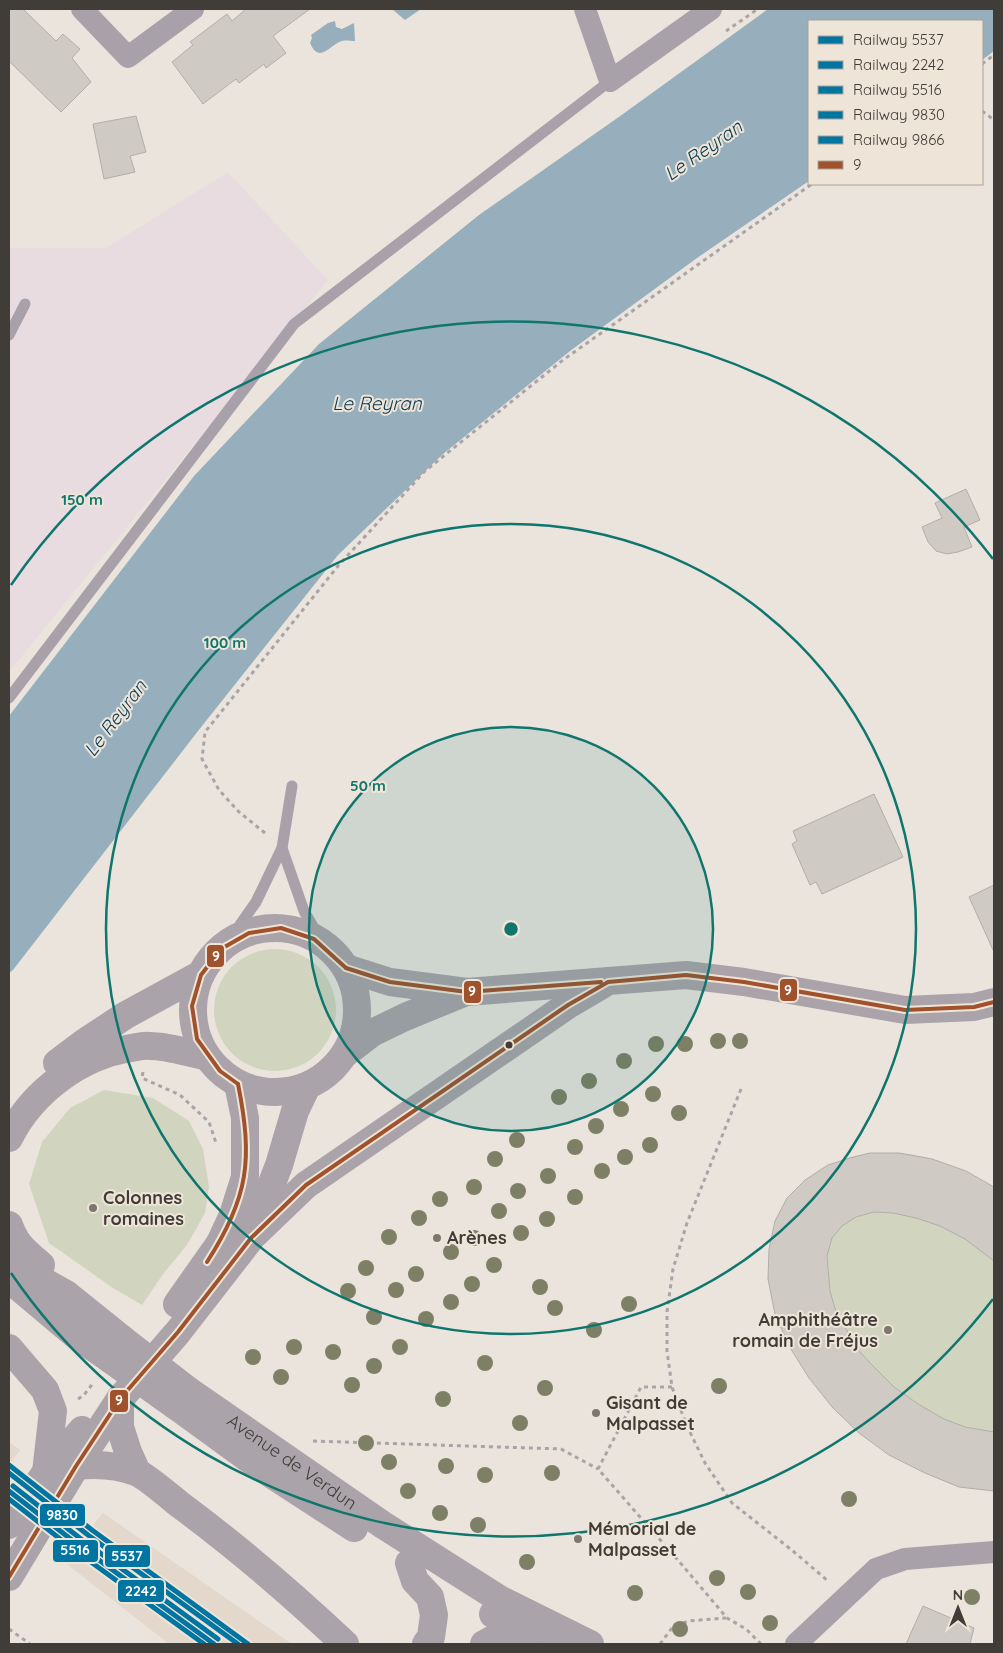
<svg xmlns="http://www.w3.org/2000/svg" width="1003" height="1653" viewBox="0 0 1003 1653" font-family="Quicksand,sans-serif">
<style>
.commercial{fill:#e9dce1}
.built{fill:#e3d8cb}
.green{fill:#d1d5c0}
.water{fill:#97afbc}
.building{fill:#d0cac5;stroke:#b2aea9}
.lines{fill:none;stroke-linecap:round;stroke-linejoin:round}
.path{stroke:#a9a4a7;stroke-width:3;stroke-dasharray:4 4;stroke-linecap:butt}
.service{stroke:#a8a1a9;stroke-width:11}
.minor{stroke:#a8a1a9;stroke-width:22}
.primary{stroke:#aaa3a9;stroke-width:28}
.primary-bridge{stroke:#aaa3a9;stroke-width:28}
.bus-1-casing{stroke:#efe4d8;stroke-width:8}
.bus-1{stroke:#a0522d;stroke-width:4}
.rail-1-casing{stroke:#efe4d8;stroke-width:9}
.rail-2-casing{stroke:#efe4d8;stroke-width:9}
.rail-3-casing{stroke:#efe4d8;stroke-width:9}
.rail-4-casing{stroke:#efe4d8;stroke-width:9}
.rail-5-casing{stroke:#efe4d8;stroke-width:9}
.rail-1{stroke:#0075a1;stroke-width:5}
.rail-2{stroke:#0075a1;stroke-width:5}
.rail-3{stroke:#0075a1;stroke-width:5}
.rail-4{stroke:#0075a1;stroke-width:5}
.rail-5{stroke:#0075a1;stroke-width:5}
.tree{fill:#7d8065}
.ring{fill:none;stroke:#0f766e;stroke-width:2.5}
.bus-dot{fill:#403c37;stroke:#efe4d8;stroke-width:2}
.poi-dot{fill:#7c7771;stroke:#efe4d8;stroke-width:2}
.labels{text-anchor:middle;stroke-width:4;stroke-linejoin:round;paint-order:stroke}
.poi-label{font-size:18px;font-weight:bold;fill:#403c37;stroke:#efe4d8;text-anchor:start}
.street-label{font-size:18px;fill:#403c37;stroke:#efe4d8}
.water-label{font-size:19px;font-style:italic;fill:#063b53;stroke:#efe4d8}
.centre{fill:#0f766e;stroke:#efe4d8;stroke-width:2.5}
.ring-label{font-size:15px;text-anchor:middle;font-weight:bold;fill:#0f766e;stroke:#efe4d8;stroke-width:4;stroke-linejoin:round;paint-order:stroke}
.line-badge{stroke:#efe4d8;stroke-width:2}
.badge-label{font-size:14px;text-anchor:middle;font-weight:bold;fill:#fff}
</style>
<rect width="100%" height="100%" fill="#eae4dd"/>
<!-- commercial -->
<polygon class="commercial" points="228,172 328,280 9,672 9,248 106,248"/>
<!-- built -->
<g class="built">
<polygon points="9,1442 20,1450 9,1465"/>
<polygon points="103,1513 292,1644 169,1644 63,1561"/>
</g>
<!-- green -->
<g class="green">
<circle cx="275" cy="1010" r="61"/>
<polygon points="104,1090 153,1098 189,1121 203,1149 209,1187 205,1213 187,1245 163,1274 142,1305 113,1288 49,1243 29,1184 42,1142 70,1108"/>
<path d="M870,1153c9,0 19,0 28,0 35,2 67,17 96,34v304l-35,-4 -34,-14 -36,-18 -30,-22 -26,-25 -24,-30 -20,-32 -14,-32 -7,-35 1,-30 6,-28 30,-41 23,-15 22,-8z"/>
</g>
<!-- water -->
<g class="water">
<polygon points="392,9 421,9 405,20"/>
<polygon points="768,9 994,9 994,51 982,60 982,21 809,21 809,181 697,258 570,351 443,454 338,555 198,731 13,970 9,973 9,716 194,476 319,344 479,215 623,114"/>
<path d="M335,21l1,6 6,2 12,-6 1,18c-4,0 -9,-1 -13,0 -12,3 -22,24 -32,2l2,-5 -1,-3 17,-12z"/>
</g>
<!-- building -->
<g class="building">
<polygon points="9,9 23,9 56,41 63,34 80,49 72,58 91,82 61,112 9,61"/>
<polygon points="246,9 310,9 273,36 286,53 266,68 264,64 239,83 236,79 203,104 172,62 193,45 190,42 227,14 232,21"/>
<polygon points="136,116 146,152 130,156 135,172 104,179 93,124"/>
<polygon points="966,489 980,520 964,527 972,547 958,552 947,554 936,551 928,542 922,527 942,518 935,503"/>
<polygon points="874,794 903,857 822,894 816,882 810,885 792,844 797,841 793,831"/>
<polygon points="994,885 994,952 969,897"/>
<polygon points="870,1153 899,1153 932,1159 966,1171 994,1187 994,1261 965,1239 940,1226 916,1218 893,1213 874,1212 856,1217 842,1226 832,1238 827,1256 830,1291 836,1312 859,1351 872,1365 894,1387 918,1404 944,1419 965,1427 994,1432 994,1491 959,1487 925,1473 889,1455 859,1433 833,1408 809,1378 789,1346 775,1314 768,1279 769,1249 775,1221 787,1198 805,1180 828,1165 850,1158"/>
<polygon points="923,1606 974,1628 970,1644 906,1644"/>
</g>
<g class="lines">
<!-- path -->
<g class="path">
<polyline points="726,31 758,9"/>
<polyline points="982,64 994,55"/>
<polyline points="982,111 994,120"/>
<polyline points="265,833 239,812 219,790 202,759 205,732 338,566 425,471 563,360 812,184"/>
<polyline points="143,1072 142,1078 180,1095 209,1122 216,1143"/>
<polyline points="741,1089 687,1223 673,1269 667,1312 667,1351 672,1387 687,1426 705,1463 732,1503 793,1551 828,1581"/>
<polyline points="672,1387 641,1387 598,1469 677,1559 727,1618 746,1629 761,1644"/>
<polyline points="78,1399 84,1395 94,1382"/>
<polyline points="313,1441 561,1449 598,1469"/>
<polyline points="9,1629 30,1644"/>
<polyline points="660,1644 672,1628 688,1621 726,1618"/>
</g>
<!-- service -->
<g class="service">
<polyline points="9,335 25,304"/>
<polyline points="9,698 294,324 610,81"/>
<polyline points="282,848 304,911 323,944"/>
<polyline points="228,942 256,902 282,848 292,786"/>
</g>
<!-- minor -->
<g class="minor">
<polyline points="82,9 128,57 193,9"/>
<polyline points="585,9 610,81 711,9"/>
<polyline points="796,1644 876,1569 905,1559 994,1552"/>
</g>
<!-- primary -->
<g class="primary">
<circle cx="275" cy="1010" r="82"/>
<polyline points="346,968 390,982 467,992 686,975 744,982 905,1010 974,1007 994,1002"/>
<polyline points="346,1053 372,1033 405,1017 466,992"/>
<polyline points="57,1063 85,1042 126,1015 201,974"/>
<path d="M9,1138c23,-46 71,-82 122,-90 6,-1 13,-3 19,-2 18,0 38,7 56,10"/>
<path d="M9,1225c7,20 16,26 32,40"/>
<polyline points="256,1233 306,1185 568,1005 602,985"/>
<polyline points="9,1258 25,1271 66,1294 122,1339"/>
<polyline points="9,1279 78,1337 110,1359"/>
<polyline points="177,1304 220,1243 233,1215 245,1177 245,1118 238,1084"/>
<polyline points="9,1348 45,1390 53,1411 46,1472"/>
<path id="s1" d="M189,1391l194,134 118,75 89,44"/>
<polyline points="120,1399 120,1427 128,1452 137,1472"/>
<polyline points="176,1406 257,1465 354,1528"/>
<path d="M76,1466c19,-2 41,-1 60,6 10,4 33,24 43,32 58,43 113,90 166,140"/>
<polyline points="9,1525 46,1472 82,1430"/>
<polyline points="409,1563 415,1581 430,1597 434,1615 431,1637 426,1644"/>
<polyline points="9,1577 76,1466 120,1399 178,1332 251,1238 279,1165 295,1111 307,1086"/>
<polyline points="493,1614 545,1644"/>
<polyline points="484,1644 495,1638 526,1634"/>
</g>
<!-- primary-bridge -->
<g class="primary-bridge">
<polyline points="122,1339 189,1391"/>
<polyline points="110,1359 176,1406"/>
</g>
<defs>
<g id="bus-1">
<polyline points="346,968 390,982 467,992 601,982"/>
<polyline points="238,1084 220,1071 197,1039 192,1006 201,975 221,949 249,933 281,928 314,939 346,968"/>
<path d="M207,1262c42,-65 46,-103 31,-178"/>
<polyline points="9,1577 76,1466 120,1399 178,1332 251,1238 306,1185 568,1005 608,982 686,975 744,982 905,1010 974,1007 994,1002"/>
</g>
</defs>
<!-- bus-1 casing -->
<use href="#bus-1" class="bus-1-casing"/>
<!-- bus-1 -->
<use href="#bus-1" class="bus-1"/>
<defs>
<polyline id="rail-1" points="9,1465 92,1530 248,1644"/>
<polyline id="rail-2" points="9,1491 77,1544 214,1644"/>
<polyline id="rail-3" points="9,1499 73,1549 204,1644"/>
<polyline id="rail-4" points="9,1473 88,1535 238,1644"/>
<polyline id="rail-5" points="13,1486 81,1539 218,1639"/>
</defs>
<!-- rail-1 casing -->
<use href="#rail-1" class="rail-1-casing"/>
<!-- rail-2 casing -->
<use href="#rail-2" class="rail-2-casing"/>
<!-- rail-3 casing -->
<use href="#rail-3" class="rail-3-casing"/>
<!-- rail-4 casing -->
<use href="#rail-4" class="rail-4-casing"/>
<!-- rail-5 casing -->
<use href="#rail-5" class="rail-5-casing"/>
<!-- rail-1 -->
<use href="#rail-1" class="rail-1"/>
<!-- rail-2 -->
<use href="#rail-2" class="rail-2"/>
<!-- rail-3 -->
<use href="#rail-3" class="rail-3"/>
<!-- rail-4 -->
<use href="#rail-4" class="rail-4"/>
<!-- rail-5 -->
<use href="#rail-5" class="rail-5"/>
</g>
<!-- trees -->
<g class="tree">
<circle cx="718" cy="1041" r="8"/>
<circle cx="740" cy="1041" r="8"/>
<circle cx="656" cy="1044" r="8"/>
<circle cx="685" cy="1044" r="8"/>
<circle cx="624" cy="1061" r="8"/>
<circle cx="589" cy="1081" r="8"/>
<circle cx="653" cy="1094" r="8"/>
<circle cx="559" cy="1097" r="8"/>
<circle cx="621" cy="1109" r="8"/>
<circle cx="679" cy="1113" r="8"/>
<circle cx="596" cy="1126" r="8"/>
<circle cx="517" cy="1140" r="8"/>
<circle cx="650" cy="1145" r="8"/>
<circle cx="575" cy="1147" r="8"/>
<circle cx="625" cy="1157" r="8"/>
<circle cx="495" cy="1159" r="8"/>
<circle cx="602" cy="1171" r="8"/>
<circle cx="548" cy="1176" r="8"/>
<circle cx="474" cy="1187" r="8"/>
<circle cx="518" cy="1191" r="8"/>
<circle cx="575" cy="1197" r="8"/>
<circle cx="440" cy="1199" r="8"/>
<circle cx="499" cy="1211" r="8"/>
<circle cx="419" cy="1218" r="8"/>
<circle cx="547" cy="1219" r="8"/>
<circle cx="521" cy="1233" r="8"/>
<circle cx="389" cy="1237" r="8"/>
<circle cx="474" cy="1238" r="8"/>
<circle cx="451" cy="1252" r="8"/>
<circle cx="494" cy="1265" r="8"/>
<circle cx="366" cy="1268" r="8"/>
<circle cx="416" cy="1274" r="8"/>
<circle cx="472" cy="1284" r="8"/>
<circle cx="540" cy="1287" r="8"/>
<circle cx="396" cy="1290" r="8"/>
<circle cx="348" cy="1291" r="8"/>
<circle cx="451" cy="1302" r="8"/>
<circle cx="629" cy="1304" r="8"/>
<circle cx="555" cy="1308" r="8"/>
<circle cx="374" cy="1317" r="8"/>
<circle cx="426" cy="1319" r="8"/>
<circle cx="594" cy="1330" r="8"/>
<circle cx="294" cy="1347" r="8"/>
<circle cx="400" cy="1347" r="8"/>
<circle cx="333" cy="1352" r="8"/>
<circle cx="253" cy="1357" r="8"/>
<circle cx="485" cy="1363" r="8"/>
<circle cx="374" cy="1366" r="8"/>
<circle cx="281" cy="1377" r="8"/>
<circle cx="352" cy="1385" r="8"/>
<circle cx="719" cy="1386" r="8"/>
<circle cx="545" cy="1388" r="8"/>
<circle cx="443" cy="1399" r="8"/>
<circle cx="520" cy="1423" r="8"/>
<circle cx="366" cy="1443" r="8"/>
<circle cx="389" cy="1462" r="8"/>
<circle cx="446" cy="1466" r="8"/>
<circle cx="552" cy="1473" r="8"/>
<circle cx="485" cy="1475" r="8"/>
<circle cx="408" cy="1491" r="8"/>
<circle cx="849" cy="1499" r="8"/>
<circle cx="440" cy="1513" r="8"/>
<circle cx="478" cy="1525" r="8"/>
<circle cx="527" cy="1562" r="8"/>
<circle cx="717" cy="1578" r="8"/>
<circle cx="748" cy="1592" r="8"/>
<circle cx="635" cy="1593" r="8"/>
<circle cx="972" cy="1597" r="8"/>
<circle cx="770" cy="1623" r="8"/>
<circle cx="680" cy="1629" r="8"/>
</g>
<!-- distance rings -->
<circle cx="511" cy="929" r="202" fill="#0f766e" fill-opacity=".12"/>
<g class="ring">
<circle cx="511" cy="929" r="202"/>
<circle cx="511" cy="929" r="405"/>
<path d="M993 1299A607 607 0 0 1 11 1273M11 585A607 607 0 0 1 993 559"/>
</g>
<!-- markers -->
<circle class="bus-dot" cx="509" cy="1045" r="4.5"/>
<g class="poi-dot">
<circle cx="93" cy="1208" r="5"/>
<circle cx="437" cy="1238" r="5"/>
<circle cx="888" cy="1330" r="5"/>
<circle cx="596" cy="1413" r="5"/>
<circle cx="578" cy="1539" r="5"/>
</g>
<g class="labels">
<!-- poi labels -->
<g class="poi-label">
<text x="103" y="1204">Colonnes<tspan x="103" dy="21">romaines</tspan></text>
<text x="447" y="1244">Arènes</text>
<text x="878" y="1326" text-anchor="end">Amphithéâtre<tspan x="878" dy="21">romain de Fréjus</tspan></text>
<text x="606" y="1409">Gisant de<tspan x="606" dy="21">Malpasset</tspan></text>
<text x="588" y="1535">Mémorial de<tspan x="588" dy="21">Malpasset</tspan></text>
</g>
<!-- street labels -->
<g class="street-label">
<text dy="6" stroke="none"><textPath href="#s1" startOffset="125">Avenue de Verdun</textPath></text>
</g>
<!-- water labels -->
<g class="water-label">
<text transform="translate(703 150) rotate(-35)" y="7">Le Reyran</text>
<text x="377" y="410">Le Reyran</text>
<text transform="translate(115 718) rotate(-53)" y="7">Le Reyran</text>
</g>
</g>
<circle cx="511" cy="929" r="8" class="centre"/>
<g class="ring-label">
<text x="82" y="505">150 m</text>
<text x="225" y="648">100 m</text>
<text x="368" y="791">50 m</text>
</g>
<g class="line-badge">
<rect x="206" y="944" width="19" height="24" rx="5" fill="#a0522d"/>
<rect x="779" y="978" width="19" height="24" rx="5" fill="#a0522d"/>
<rect x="463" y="980" width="19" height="24" rx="5" fill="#a0522d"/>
<rect x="109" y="1389" width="20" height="24" rx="5" fill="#a0522d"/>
<rect x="39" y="1503" width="47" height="24" rx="5" fill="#0075a1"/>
<rect x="52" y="1539" width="47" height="24" rx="5" fill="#0075a1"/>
<rect x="104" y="1544" width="47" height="24" rx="5" fill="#0075a1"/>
<rect x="117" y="1579" width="48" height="24" rx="5" fill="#0075a1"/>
</g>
<g class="badge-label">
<text x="216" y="961">9</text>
<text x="788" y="995">9</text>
<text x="472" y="996">9</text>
<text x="119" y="1405">9</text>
<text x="62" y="1520">9830</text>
<text x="75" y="1555">5516</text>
<text x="127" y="1561">5537</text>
<text x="141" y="1596">2242</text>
</g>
<!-- border -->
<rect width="1003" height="1653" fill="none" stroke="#403c37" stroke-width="20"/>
<!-- legend -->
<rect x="808" y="20" width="175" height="165" fill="#efe4d8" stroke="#a9a198"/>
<rect x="818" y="36" width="25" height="8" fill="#0075a1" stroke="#a9a198"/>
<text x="853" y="45" font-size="15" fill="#403c37">Railway 5537</text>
<rect x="818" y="61" width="25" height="8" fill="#0075a1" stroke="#a9a198"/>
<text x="853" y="70" font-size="15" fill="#403c37">Railway 2242</text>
<rect x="818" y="86" width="25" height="8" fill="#0075a1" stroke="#a9a198"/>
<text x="853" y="95" font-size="15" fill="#403c37">Railway 5516</text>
<rect x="818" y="111" width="25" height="8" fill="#0075a1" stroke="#a9a198"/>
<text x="853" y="120" font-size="15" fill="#403c37">Railway 9830</text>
<rect x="818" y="136" width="25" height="8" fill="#0075a1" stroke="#a9a198"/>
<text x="853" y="145" font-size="15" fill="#403c37">Railway 9866</text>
<rect x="818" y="161" width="25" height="8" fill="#a0522d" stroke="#a9a198"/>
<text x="853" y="170" font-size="15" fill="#403c37">9</text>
<!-- north arrow -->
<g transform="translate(958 1608)" stroke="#efe4d8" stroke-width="4" paint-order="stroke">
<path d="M0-4L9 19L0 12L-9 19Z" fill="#403c37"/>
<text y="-8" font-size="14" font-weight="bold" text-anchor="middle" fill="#403c37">N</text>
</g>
</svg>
